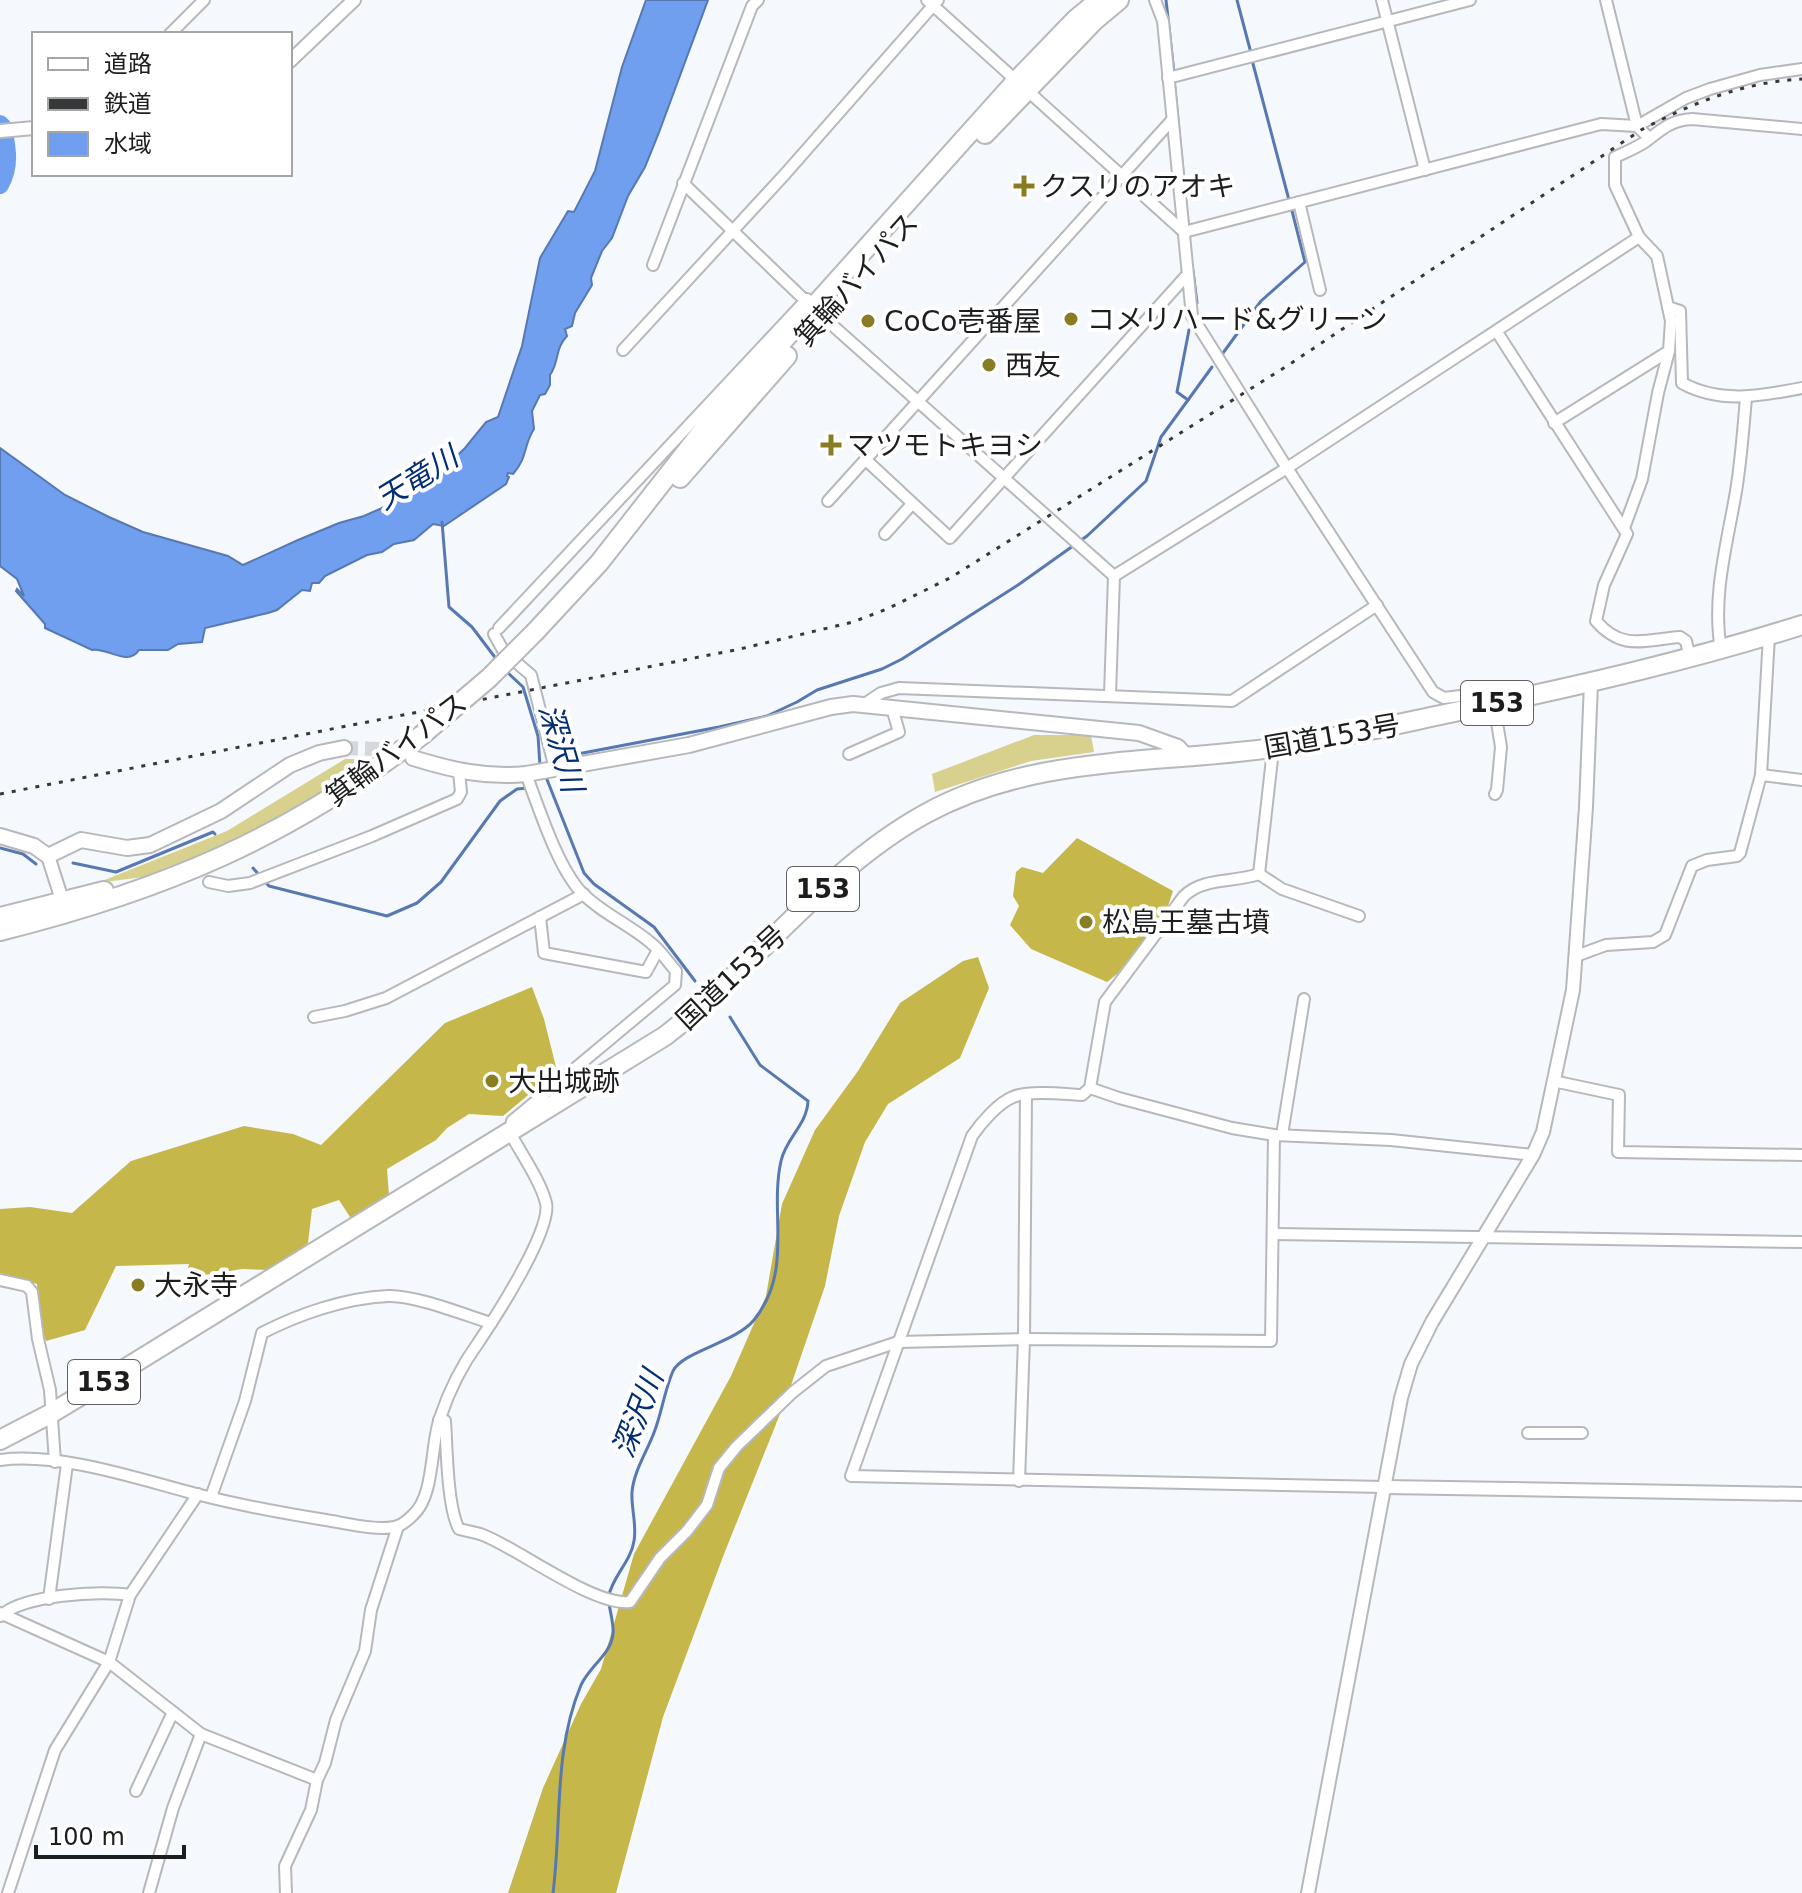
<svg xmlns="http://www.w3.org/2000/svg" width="1802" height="1893" viewBox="0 0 1802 1893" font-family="'DejaVu Sans','Noto Sans JP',sans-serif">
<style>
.green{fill:#d8d08d}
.forest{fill:#c5b749}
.water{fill:#709ff0;stroke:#5778b1;stroke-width:2}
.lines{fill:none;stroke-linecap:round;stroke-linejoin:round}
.stream{stroke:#5778b1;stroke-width:3}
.river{stroke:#709ff0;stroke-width:18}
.secondary-tunnel{stroke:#d4d7db;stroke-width:14;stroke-dasharray:14 7;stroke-linecap:butt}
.minor-casing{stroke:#b6b8bc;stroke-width:14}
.tertiary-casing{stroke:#b6b8bc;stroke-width:16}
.secondary-casing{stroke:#b6b8bc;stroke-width:18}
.trunk-casing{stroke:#b6b8bc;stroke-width:22}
.minor{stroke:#fff;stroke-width:10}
.tertiary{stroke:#fff;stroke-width:12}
.secondary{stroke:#fff;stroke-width:14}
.trunk{stroke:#fff;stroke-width:18}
.rail{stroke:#36383a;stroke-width:3;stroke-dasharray:4 8;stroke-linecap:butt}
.trunk-bridge-casing{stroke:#b6b8bc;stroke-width:22;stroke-linecap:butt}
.trunk-bridge{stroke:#fff;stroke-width:18}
.poi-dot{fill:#887d23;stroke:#fff;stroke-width:3}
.labels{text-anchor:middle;stroke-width:8;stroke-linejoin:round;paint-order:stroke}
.shield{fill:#fff;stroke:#606162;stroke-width:2}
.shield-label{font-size:26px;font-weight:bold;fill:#1c1d1f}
.poi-label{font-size:28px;fill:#1c1d1f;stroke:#fff;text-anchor:start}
.street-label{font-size:28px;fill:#1c1d1f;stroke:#fff}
.water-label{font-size:30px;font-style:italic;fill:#042e73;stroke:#fff}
</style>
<rect width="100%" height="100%" fill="#f5f8fc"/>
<!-- green -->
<g class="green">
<polygon points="1034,735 1091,735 1094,752 1031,761 935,792 932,774"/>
<polygon points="345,759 380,759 305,808 167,874 97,883 227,831"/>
</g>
<!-- forest -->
<g class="forest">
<polygon points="1077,838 1173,891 1166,912 1117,974 1107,982 1031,949 1010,925 1019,906 1013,896 1016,872 1022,867 1043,873"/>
<polygon points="978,957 989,988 960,1058 888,1104 865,1142 839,1216 825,1286 788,1394 724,1554 663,1717 616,1893 508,1893 543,1788 581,1704 601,1669 634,1554 731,1376 766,1296 782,1204 815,1130 858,1071 900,1003 963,961"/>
<polygon points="532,987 544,1019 557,1071 503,1116 469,1114 447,1128 436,1140 387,1169 389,1195 352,1220 339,1200 312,1209 308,1243 270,1270 242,1269 186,1278 189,1264 116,1266 85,1330 46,1341 39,1325 37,1284 0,1273 0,1209 30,1207 72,1213 131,1161 244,1126 293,1134 321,1145 445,1023"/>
</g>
<!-- water -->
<path class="water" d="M646,0h62l-50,135 -13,32 -17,29 -16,42 -10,13 -11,27 1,7 -17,28 -3,13 -7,3 2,7c-12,12 -8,27 -17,39v10l-5,9 -5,1 -8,16 2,18c-11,17 -6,28 -21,45l-5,-1 -1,3 2,1 -3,7 -62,42 -11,-2 -19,16 -20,4 -12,8 -15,3 -42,21 -6,7h-7l-2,8 -8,-1 -25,20 -9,3 -63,15 -3,14 -24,2 -10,6h-29c-11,17 -32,-3 -47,0l-47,-22v-4l-29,-33 1,-2 7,7 -7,-17 -17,-13v-118l65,47 44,22 34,15 85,24 15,9 55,-25 41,-17 25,-7 58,-26 43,-42 21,-26 12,-5 24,-71 18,-88 28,-47 6,1 21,-41 27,-104z"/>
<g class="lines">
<!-- stream -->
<g class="stream">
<polyline points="1166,0 1174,73"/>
<polyline points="1237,0 1251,53"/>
<polyline points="1252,60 1289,200"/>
<polyline points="1174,80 1188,224"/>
<polyline points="1193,271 1197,303"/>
<polyline points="1223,353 1261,301 1305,262 1291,207"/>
<polyline points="1188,400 1212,367"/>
<polyline points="442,522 449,607 472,627 497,660"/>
<polyline points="507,672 523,687 538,736 540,766"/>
<polyline points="562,757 719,727 767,716 797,702 817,690 882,669 902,659 1018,585 1087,536 1146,481 1161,437 1188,400 1177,392 1189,330"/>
<polyline points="546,777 584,873 594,884 654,927 695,981"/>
<polyline points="0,848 23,854 36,864"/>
<polyline points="73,863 116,872 213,832 215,834"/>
<polyline points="253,868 269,886 387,916 417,903 441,882 500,801 517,789 528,788"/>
<path d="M609,1595c4,-19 22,-34 25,-54 3,-16 -3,-33 -2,-49 2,-22 16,-42 23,-62 7,-19 10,-41 18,-59 10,-20 62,-28 81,-51 40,-50 15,-106 27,-159 5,-23 26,-36 27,-60l-48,-36 -30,-48"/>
<path d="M553,1893c9,-70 0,-141 28,-208 9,-19 30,-31 32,-51 1,-10 -3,-22 -4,-31"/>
</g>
<!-- river -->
<path class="river" d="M0,124l3,3c4,21 8,38 -3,58"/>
<!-- secondary-tunnel -->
<polyline class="secondary-tunnel" points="344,748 378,749 403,754"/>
<defs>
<g id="minor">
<polyline points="927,0 1184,232 1601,124 1637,126 1686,98 1710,89 1760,75 1802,69"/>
<polyline points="1155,0 1163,21 1192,316 1287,468 1433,692 1444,698 1502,691 1507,692 1510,700"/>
<polyline points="1382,0 1425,170"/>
<polyline points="1606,0 1637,126 1649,138"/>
<polyline points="170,34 204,0"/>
<polyline points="1168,78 1470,0"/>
<polyline points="683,183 813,308 1114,576"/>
<polyline points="1299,202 1320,290"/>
<path d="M1639,237l18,19 11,51 12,4 2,72c38,21 79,13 120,5"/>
<polyline points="653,265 752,6 758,0"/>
<path d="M1497,332l130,202 -23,51 -8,36c26,30 48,19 84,16l6,4 4,18"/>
<polyline points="623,350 786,173 938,0"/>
<polyline points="1554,423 1669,351 1671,321 1668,307"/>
<polyline points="866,460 950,538 1187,275"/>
<polyline points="828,501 1172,120"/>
<polyline points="1624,528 1642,479 1658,393 1669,351"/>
<polyline points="885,534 912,504"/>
<polyline points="499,628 807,299"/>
<polyline points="494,634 504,652 531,675 555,769"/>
<path d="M1721,650c-9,-52 5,-102 14,-153 6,-33 8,-66 11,-99"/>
<path d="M1110,695l4,-119 173,-108 352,-231 -24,-52v-28c9,-4 21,-9 30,-15 17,-13 26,-22 47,-23l110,10"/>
<polyline points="1494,704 1501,747 1497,790 1495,794"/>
<polyline points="863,705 881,693 899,688 1232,701 1377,605"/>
<path d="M1271,748l1,11 -13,115c-26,9 -55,3 -75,22l-79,106 -15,86 -8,7c-18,-1 -53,-5 -69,2 -15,6 -32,26 -41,39l-121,340 534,11"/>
<polyline points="849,754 899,732 892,708"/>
<polyline points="1761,775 1802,780"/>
<polyline points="1259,874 1282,889 1359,916"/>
<polyline points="209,882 228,886 250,883 372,836 457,799 461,792 459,772"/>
<polyline points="540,917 544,953 646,972 658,950"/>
<polyline points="1576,956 1606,945 1653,942 1665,935 1692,866 1707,860 1737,856 1740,853 1761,775 1769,636"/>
<polyline points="314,1017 345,1011 386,998 584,894"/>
<polyline points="1553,1081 1619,1095 1618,1152 1802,1155"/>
<polyline points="1090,1088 1119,1098 1232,1128 1274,1135 1391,1140 1533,1155"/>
<polyline points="1282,1135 1304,999"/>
<polyline points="1274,1234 1802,1242"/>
<polyline points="0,1280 27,1286 32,1292 38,1339 50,1390 55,1462"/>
<path d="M439,1420l6,1c2,27 2,86 14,108 8,2 16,3 24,6 36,14 110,71 147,67l30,-44 27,-27 20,-26 12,-37 18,-22 56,-54 33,-26 72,-24 126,-3 247,2 3,-206"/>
<polyline points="1528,1433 1582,1433"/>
<path d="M0,1460c59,-8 138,19 196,34 43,11 86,19 130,26 19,3 54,12 72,6 5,-2 12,-8 15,-11 22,-20 17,-69 27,-97 9,-27 22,-53 38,-75 17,-25 74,-113 68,-140 -5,-21 -25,-50 -36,-70l2,-12 163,-136 1,-14c-8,-9 -15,-20 -25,-28 -22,-19 -50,-30 -70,-51 -24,-26 -42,-84 -55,-118"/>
<polyline points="1019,1481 1024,1339 1026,1094"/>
<path d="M211,1497l34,-96 17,-68c37,-19 83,-35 126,-37 27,-1 77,19 103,27"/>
<polyline points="49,1599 67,1464"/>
<polyline points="0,1613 109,1662 201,1734 317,1780"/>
<path d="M1,1616c21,-21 100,-26 129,-21"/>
<polyline points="136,1791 173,1712"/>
<polyline points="8,1893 55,1750 109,1662 130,1595 198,1494"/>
<polyline points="149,1893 173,1808 201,1734"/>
<polyline points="286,1893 285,1866 311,1810 317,1780 325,1763 336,1720 365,1651 371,1610 398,1526"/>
</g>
<g id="tertiary">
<polyline points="290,61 354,0"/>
<polyline points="0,131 34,128"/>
<polyline points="48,856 64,906"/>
<polyline points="1385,1487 1802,1494"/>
<polyline points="1308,1893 1401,1398 1411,1364 1432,1322 1533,1155 1543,1132 1573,990 1586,807 1591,683"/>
</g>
<g id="secondary">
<path d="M413,758c39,12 73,20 113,16l163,-29 142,-38 22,-3 286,29 39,14 10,11"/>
<polyline points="0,836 34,846 48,856 81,840 127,848 150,845 221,811 290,765 319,753 344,748"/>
</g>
<g id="trunk">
<polyline points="985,134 1095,20 1119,0"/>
<polyline points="680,478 787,356"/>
<polyline points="535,632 599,563 704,429 1016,81 1076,19 1099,0"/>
<polyline points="0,917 104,891"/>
<path d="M0,931c164,-41 287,-93 422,-196"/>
<path d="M0,1440l50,-26 73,-44 542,-334c91,-70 159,-166 260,-222 111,-61 233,-49 354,-67 64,-10 127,-25 190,-38 112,-24 223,-49 333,-84"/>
</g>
</defs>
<!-- minor casing -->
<use href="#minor" class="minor-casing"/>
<!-- tertiary casing -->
<use href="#tertiary" class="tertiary-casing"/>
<!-- secondary casing -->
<use href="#secondary" class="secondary-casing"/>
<!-- trunk casing -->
<use href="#trunk" class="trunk-casing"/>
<!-- minor -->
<use href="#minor" class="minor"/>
<!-- tertiary -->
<use href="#tertiary" class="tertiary"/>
<!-- secondary -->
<use href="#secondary" class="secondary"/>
<!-- trunk -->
<use href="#trunk" class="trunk"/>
<!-- rail -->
<path class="rail" d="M0,794l740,-145 113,-27 34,-13 63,-31 340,-214 351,-234c51,-27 103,-48 161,-51"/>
<defs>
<polyline id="trunk-bridge" points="422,735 489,678 535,632"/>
</defs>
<!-- trunk-bridge casing -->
<use href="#trunk-bridge" class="trunk-bridge-casing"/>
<!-- trunk-bridge -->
<use href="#trunk-bridge" class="trunk-bridge"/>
</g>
<!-- markers -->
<g class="poi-dot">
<path d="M1020 174h8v8h8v8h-8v8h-8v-8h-8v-8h8z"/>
<circle cx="1071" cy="319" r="8"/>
<circle cx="868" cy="321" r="8"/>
<circle cx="989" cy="365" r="8"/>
<path d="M827 433h8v8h8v8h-8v8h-8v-8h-8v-8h8z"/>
<circle cx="1086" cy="922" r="8"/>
<circle cx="492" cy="1081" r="8"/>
<circle cx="138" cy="1285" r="8"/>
</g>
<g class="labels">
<!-- shield labels -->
<g class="shield">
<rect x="1461" y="681" width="72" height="44" rx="6"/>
<rect x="787" y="867" width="72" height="44" rx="6"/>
<rect x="68" y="1360" width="72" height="44" rx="6"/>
</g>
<g class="shield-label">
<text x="1497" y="712">153</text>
<text x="823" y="898">153</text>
<text x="104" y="1391">153</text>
</g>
<!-- poi labels -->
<g class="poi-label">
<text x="1040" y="196">クスリのアオキ</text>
<text x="1087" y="329">コメリハード&amp;グリーン</text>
<text x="884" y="331">CoCo壱番屋</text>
<text x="1005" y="375">西友</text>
<text x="847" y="455">マツモトキヨシ</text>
<text x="1102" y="932">松島王墓古墳</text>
<text x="508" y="1091">大出城跡</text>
<text x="154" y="1295">大永寺</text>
</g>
<!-- street labels -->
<g class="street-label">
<text transform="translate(856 279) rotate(-48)" y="10">箕輪バイパス</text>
<text transform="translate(1332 736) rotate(-10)" y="10">国道153号</text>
<text transform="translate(396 749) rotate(-37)" y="10">箕輪バイパス</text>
<text transform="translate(731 977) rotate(-43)" y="10">国道153号</text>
</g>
<!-- water labels -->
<g class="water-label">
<text transform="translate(417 478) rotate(-32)" y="10">天竜川</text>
<text transform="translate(561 748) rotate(74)" y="10">深沢川</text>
<text transform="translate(638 1414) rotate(-69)" y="10">深沢川</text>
</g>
</g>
<!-- legend -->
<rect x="32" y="32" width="260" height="144" fill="#ffffff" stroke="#a4a5a5" stroke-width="2"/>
<rect x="48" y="58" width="40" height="12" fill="#ffffff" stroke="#a4a5a5" stroke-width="2"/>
<text x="104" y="72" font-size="24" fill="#1c1d1f">道路</text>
<rect x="48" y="98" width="40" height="12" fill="#36383a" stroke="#a4a5a5" stroke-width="2"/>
<text x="104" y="112" font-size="24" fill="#1c1d1f">鉄道</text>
<rect x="48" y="132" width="40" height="24" fill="#709ff0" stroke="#a4a5a5" stroke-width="2"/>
<text x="104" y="152" font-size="24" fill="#1c1d1f">水域</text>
<!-- scale -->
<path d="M36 1845v12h148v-12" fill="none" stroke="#1c1d1f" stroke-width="4"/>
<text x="48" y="1845" font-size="24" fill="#1c1d1f" stroke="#ffffff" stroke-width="6" paint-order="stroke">100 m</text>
</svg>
